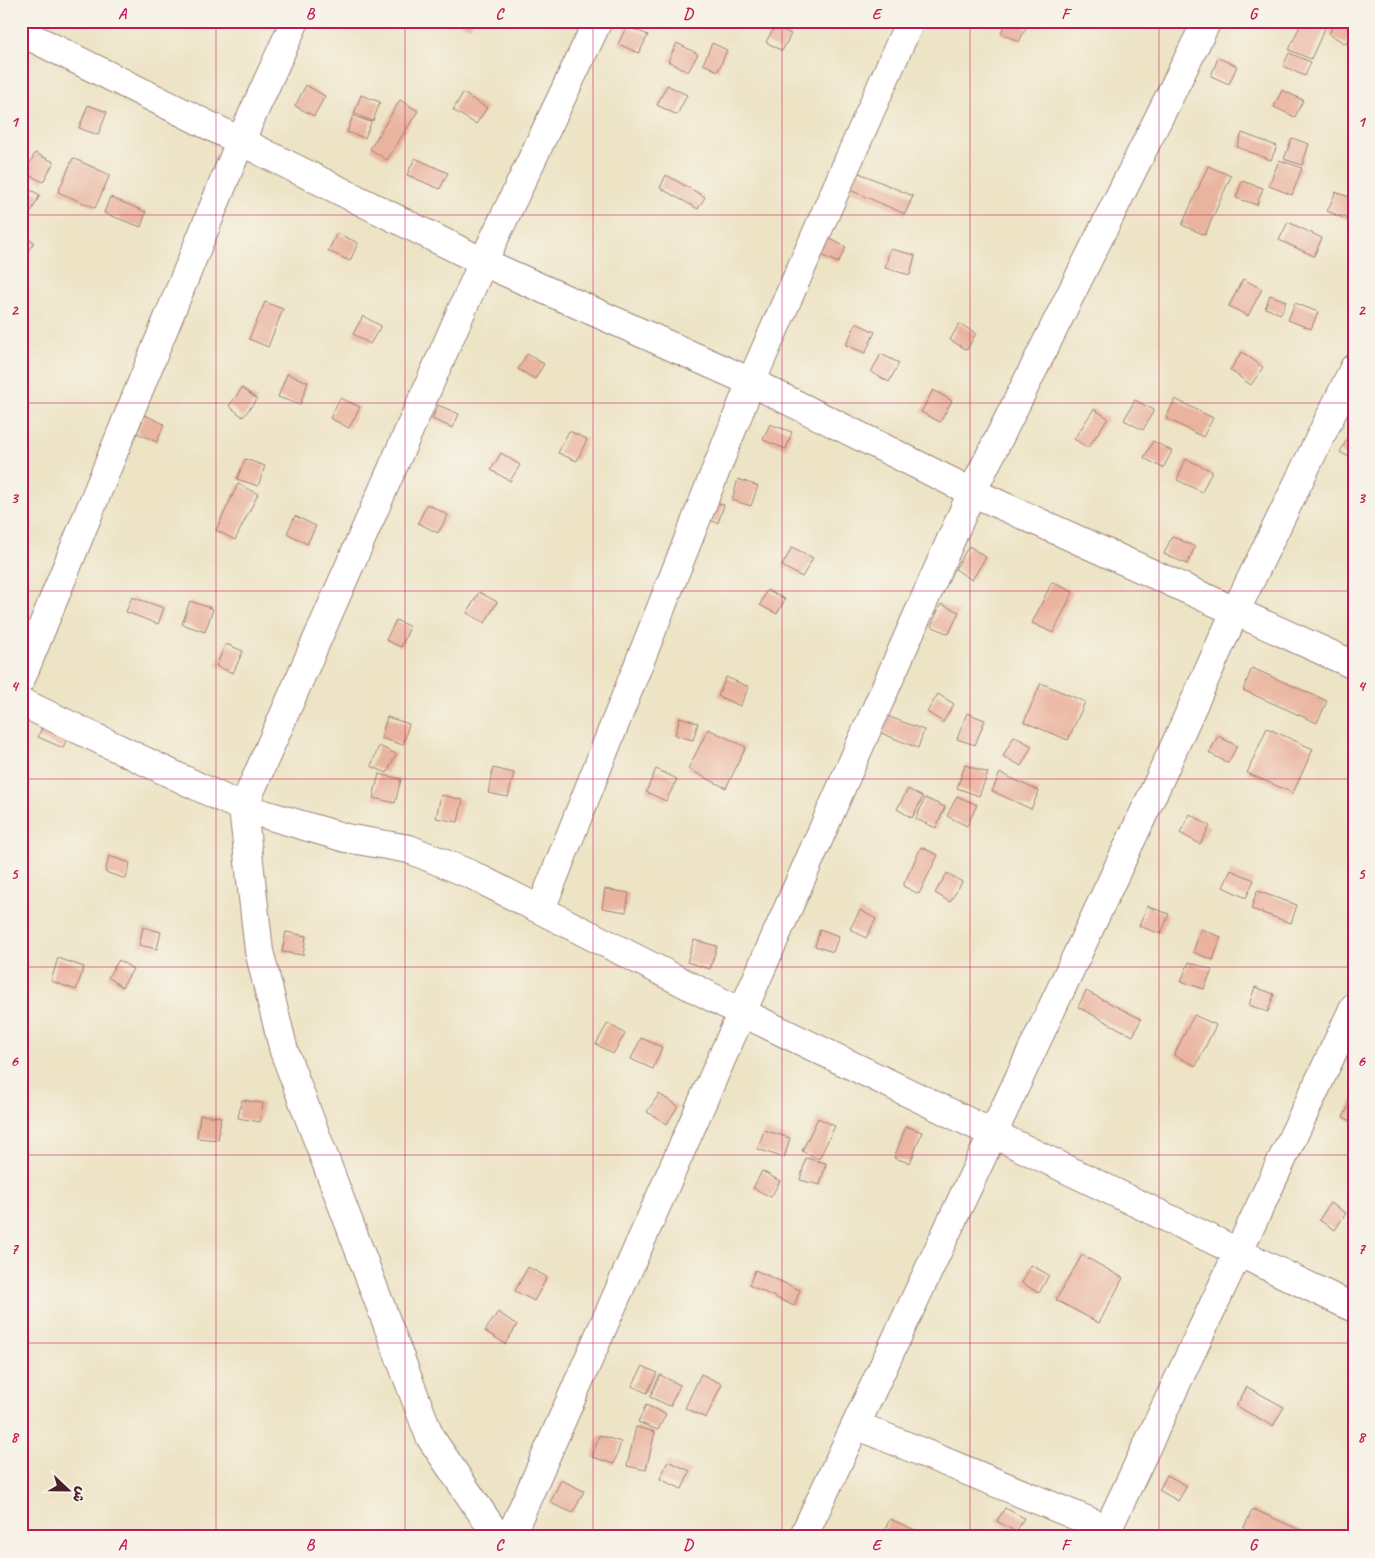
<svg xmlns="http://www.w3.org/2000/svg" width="1375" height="1558" viewBox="0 0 1375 1558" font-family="Caveat,'Playpen Sans Arabic',sans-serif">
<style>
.building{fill:#eab39e}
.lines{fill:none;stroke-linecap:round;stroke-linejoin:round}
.street-casing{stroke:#9c8178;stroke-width:30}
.street{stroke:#fff;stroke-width:28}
.grid{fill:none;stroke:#c2185b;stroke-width:1;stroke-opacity:0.55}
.neatline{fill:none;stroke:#c2185b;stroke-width:2}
.grid-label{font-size:16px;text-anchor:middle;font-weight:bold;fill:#c2185b}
</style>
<rect width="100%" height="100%" fill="#f7f3e8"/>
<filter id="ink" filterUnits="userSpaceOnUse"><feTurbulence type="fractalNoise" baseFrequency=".02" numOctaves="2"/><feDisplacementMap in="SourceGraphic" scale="10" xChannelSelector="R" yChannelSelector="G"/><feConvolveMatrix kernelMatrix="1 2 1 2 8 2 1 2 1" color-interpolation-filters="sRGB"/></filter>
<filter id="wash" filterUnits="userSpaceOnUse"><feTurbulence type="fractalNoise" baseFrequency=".0096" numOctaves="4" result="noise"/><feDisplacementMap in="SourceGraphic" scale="20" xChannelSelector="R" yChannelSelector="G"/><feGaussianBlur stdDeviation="1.12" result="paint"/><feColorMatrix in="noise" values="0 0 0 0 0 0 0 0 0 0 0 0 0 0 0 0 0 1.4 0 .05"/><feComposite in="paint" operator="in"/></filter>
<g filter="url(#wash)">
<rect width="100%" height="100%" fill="#ede3c5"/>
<g id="blocks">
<!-- building -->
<g class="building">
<polygon points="455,21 473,21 470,27"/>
<polygon points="1006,21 1028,23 1019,42 1001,33"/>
<polygon points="1302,21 1328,21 1311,59 1289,50"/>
<polygon points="1335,21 1354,21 1354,29 1346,44 1329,34"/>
<polygon points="627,26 648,35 639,53 618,44"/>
<polygon points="775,26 791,34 782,51 766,42"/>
<polygon points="677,43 698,54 688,72 668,61"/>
<polygon points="712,43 727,50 718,71 703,64"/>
<polygon points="1289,53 1311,62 1305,76 1283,66"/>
<polygon points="1218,58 1237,66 1229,84 1211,76"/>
<polygon points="306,85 325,96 314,116 295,106"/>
<polygon points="667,85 687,95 677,115 657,105"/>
<polygon points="1282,90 1303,100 1295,117 1274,107"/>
<polygon points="463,93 487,108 476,124 453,110"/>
<polygon points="361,95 380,102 373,121 354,114"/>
<polygon points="400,100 418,111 387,160 370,149"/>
<polygon points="88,105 107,112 98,135 79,128"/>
<polygon points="353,116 371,122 365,138 347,132"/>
<polygon points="1242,133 1277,146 1271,160 1237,147"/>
<polygon points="1292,138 1309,144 1302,165 1284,159"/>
<polygon points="35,153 54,162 43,182 25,173"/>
<polygon points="73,158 110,175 95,208 58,192"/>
<polygon points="415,158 448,173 440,189 407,175"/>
<polygon points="1279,160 1302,168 1292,195 1269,186"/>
<polygon points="1208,166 1231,176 1205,235 1182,225"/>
<polygon points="857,172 913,196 905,214 850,190"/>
<polygon points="666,175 705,197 698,209 660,188"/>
<polygon points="1242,181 1263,188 1257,205 1236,198"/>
<polygon points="21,185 40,195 31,212 21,207"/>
<polygon points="1336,192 1354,199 1354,212 1350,221 1327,211"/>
<polygon points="110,197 146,212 141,227 104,213"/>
<polygon points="1288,222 1322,238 1314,256 1279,240"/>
<polygon points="337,233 358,243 350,261 328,251"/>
<polygon points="21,235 34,242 25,256 21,254"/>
<polygon points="824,236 846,247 838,263 817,253"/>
<polygon points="890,249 915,255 910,275 885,268"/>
<polygon points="1243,279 1262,289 1248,316 1229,306"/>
<polygon points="1270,295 1286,301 1281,314 1265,308"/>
<polygon points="265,302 283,309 268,347 249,339"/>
<polygon points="1295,303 1318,312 1311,329 1288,320"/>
<polygon points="363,316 381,326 370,344 353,334"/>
<polygon points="856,323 875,332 865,353 846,345"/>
<polygon points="959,324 976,333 967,350 950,340"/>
<polygon points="1242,352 1263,367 1251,385 1230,370"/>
<polygon points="527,354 544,364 535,379 518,369"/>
<polygon points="881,354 899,363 889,382 871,372"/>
<polygon points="287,374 308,382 300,405 278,397"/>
<polygon points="242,388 257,399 243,417 229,406"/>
<polygon points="933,390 952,401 940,422 921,412"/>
<polygon points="340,398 360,407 349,428 330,418"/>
<polygon points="1175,399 1213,418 1203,437 1166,418"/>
<polygon points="1135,400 1154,410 1143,430 1124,420"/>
<polygon points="438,405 459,414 453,428 432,419"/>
<polygon points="1094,409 1108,418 1088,448 1074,439"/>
<polygon points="145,415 164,424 157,442 137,433"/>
<polygon points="770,424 792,432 786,449 763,440"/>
<polygon points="569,431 587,439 577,461 558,453"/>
<polygon points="1349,435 1354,438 1354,460 1340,452"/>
<polygon points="1153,441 1172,451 1163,468 1144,458"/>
<polygon points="501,453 520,465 510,481 491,470"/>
<polygon points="245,459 265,466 258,486 237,479"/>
<polygon points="1186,459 1212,471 1202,492 1177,480"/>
<polygon points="738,479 758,486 751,506 732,500"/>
<polygon points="238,484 258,494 235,540 216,530"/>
<polygon points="704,500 724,505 718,523 699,517"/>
<polygon points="427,504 448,515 438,533 418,523"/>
<polygon points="295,516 316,526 307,544 287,533"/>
<polygon points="1172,536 1195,547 1187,564 1164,554"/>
<polygon points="969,546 986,557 972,580 955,569"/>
<polygon points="792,547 813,558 802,577 782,566"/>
<polygon points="1052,582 1073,592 1053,633 1032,623"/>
<polygon points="767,590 785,599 777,614 760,605"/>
<polygon points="479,592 497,602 485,623 467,613"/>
<polygon points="132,597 164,608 158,624 126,612"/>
<polygon points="190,601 213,609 205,632 182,624"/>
<polygon points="941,604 959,612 949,634 931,626"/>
<polygon points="396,620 410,627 401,647 386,640"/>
<polygon points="226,644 243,651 233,673 216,666"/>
<polygon points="1252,668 1327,701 1317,723 1243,690"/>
<polygon points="726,677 749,687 740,706 718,696"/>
<polygon points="1041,683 1085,702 1068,740 1024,722"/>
<polygon points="938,694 954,704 943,722 927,712"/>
<polygon points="48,713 73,724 63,748 38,737"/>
<polygon points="967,713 985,720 975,745 957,739"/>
<polygon points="882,714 924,730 918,748 876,731"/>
<polygon points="387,717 409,724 403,745 381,738"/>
<polygon points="680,717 698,723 693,740 675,735"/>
<polygon points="1267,728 1313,749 1293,793 1247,773"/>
<polygon points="708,729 746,747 726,788 688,769"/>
<polygon points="1014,736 1032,746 1021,766 1003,756"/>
<polygon points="1218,736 1237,746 1228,763 1209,753"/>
<polygon points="379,746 396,754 387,773 371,766"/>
<polygon points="965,765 988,773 979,796 957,788"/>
<polygon points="493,768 514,773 508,797 488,793"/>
<polygon points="656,769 677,779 666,801 646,792"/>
<polygon points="1000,773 1039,791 1031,809 992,791"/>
<polygon points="379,774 401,779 395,803 373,798"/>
<polygon points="908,789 923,797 912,818 897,809"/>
<polygon points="441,795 463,800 458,822 436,818"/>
<polygon points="957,796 977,805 967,826 947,816"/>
<polygon points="925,798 945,807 936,828 916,819"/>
<polygon points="1190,814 1210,826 1200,844 1180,833"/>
<polygon points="921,847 938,855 919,894 903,886"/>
<polygon points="109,856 130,863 126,879 105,872"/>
<polygon points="1231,870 1254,880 1246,898 1223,887"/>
<polygon points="947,873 962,882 950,902 935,893"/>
<polygon points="605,889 629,893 626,912 602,908"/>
<polygon points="1257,891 1297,905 1291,923 1251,909"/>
<polygon points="1147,906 1169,914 1161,934 1139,926"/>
<polygon points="860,910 876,919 866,938 850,929"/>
<polygon points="143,927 161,932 157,949 139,945"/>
<polygon points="820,929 839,936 833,952 815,946"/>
<polygon points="1201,929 1221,937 1213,960 1193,952"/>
<polygon points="286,932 306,936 303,955 282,952"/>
<polygon points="694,940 717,946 710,969 687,962"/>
<polygon points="58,958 84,967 76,990 51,981"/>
<polygon points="119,960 133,969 122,987 108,977"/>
<polygon points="1189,962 1212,970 1204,989 1181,981"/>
<polygon points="1255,987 1274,994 1268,1012 1249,1005"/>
<polygon points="1086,991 1141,1019 1133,1036 1078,1007"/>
<polygon points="1194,1015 1216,1025 1196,1066 1174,1055"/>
<polygon points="608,1023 625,1034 613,1054 596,1044"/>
<polygon points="641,1038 662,1047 653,1069 631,1059"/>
<polygon points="659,1094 678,1106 667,1124 647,1112"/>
<polygon points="242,1100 263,1103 260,1122 238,1118"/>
<polygon points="1352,1100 1354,1101 1354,1123 1343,1117"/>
<polygon points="200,1115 221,1117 218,1140 197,1138"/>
<polygon points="818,1118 835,1126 819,1159 802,1151"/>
<polygon points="906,1126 922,1132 910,1163 894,1158"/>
<polygon points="764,1130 790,1138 784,1158 758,1149"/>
<polygon points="806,1158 826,1163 820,1185 800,1180"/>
<polygon points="762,1171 780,1181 771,1197 753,1188"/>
<polygon points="1330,1203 1346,1213 1335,1230 1319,1220"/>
<polygon points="1082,1255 1123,1278 1099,1323 1056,1300"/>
<polygon points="1031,1265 1049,1275 1039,1293 1022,1283"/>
<polygon points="528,1267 547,1277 534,1301 515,1291"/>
<polygon points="755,1270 800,1290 794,1306 749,1285"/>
<polygon points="498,1312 517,1325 505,1344 485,1331"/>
<polygon points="643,1366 657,1373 647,1393 632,1386"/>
<polygon points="701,1374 722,1384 706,1418 685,1408"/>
<polygon points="660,1375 680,1385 670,1406 650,1397"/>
<polygon points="1247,1387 1284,1407 1273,1426 1236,1406"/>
<polygon points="646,1405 666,1414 658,1430 638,1422"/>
<polygon points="636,1427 655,1432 646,1470 627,1466"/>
<polygon points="599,1435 621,1442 614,1464 592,1457"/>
<polygon points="668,1461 690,1471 682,1489 660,1479"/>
<polygon points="1167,1475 1187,1486 1178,1501 1159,1490"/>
<polygon points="561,1480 584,1491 573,1513 550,1503"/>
<polygon points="1005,1508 1024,1518 1016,1532 997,1521"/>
<polygon points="1253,1509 1316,1537 1255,1537 1242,1531"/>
<polygon points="890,1519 917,1531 914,1537 881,1537"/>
</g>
</g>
</g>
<g filter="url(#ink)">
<use href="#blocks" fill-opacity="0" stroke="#9c8178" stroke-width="1"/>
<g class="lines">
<defs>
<g id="street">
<polyline points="21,32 483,262 751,382 972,492 1354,665"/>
<polyline points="21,679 240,142 295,21"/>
<polyline points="21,702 243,808 346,838 409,849 472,875 741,1012 1354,1308"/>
<polyline points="541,909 751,382 910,21"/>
<polyline points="856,1425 1108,1529"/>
<polyline points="498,1537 430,1437 284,1051 259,951 243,808 483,262 598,21"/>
<polyline points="510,1537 972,492 1207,21"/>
<polyline points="803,1537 1157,785 1235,612 1354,368"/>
<polyline points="1104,1537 1354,1007"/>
</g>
</defs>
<!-- street casing -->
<use href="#street" class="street-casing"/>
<!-- street -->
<use href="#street" class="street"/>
</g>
</g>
<!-- grid -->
<path class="grid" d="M216,21v1516M405,21v1516M593,21v1516M782,21v1516M970,21v1516M1159,21v1516M21,215h1333M21,403h1333M21,591h1333M21,779h1333M21,967h1333M21,1155h1333M21,1343h1333"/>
<!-- margin -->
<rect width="1375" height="1558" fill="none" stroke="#f7f3e8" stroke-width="55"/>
<!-- north arrow -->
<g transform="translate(68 1490) rotate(112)" stroke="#f7f3e8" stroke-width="4" paint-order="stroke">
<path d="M0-4L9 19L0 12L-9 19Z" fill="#4a1f2b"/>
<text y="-8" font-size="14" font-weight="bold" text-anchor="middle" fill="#4a1f2b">ش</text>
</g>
<rect x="28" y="28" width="1320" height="1502" class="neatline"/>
<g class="grid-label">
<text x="122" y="19">A</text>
<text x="310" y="19">B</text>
<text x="499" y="19">C</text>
<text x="688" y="19">D</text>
<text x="876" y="19">E</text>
<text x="1065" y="19">F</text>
<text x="1253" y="19">G</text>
<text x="14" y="127">1</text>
<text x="1361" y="127">1</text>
<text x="14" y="315">2</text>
<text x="1361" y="315">2</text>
<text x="14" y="503">3</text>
<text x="1361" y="503">3</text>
<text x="14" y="691">4</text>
<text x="1361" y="691">4</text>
<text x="14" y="879">5</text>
<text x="1361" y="879">5</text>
<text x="14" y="1066">6</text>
<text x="1361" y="1066">6</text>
<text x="14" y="1254">7</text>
<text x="1361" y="1254">7</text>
<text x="14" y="1442">8</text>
<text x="1361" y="1442">8</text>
<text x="122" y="1550">A</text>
<text x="310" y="1550">B</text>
<text x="499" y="1550">C</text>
<text x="688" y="1550">D</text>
<text x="876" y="1550">E</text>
<text x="1065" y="1550">F</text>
<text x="1253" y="1550">G</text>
</g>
</svg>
